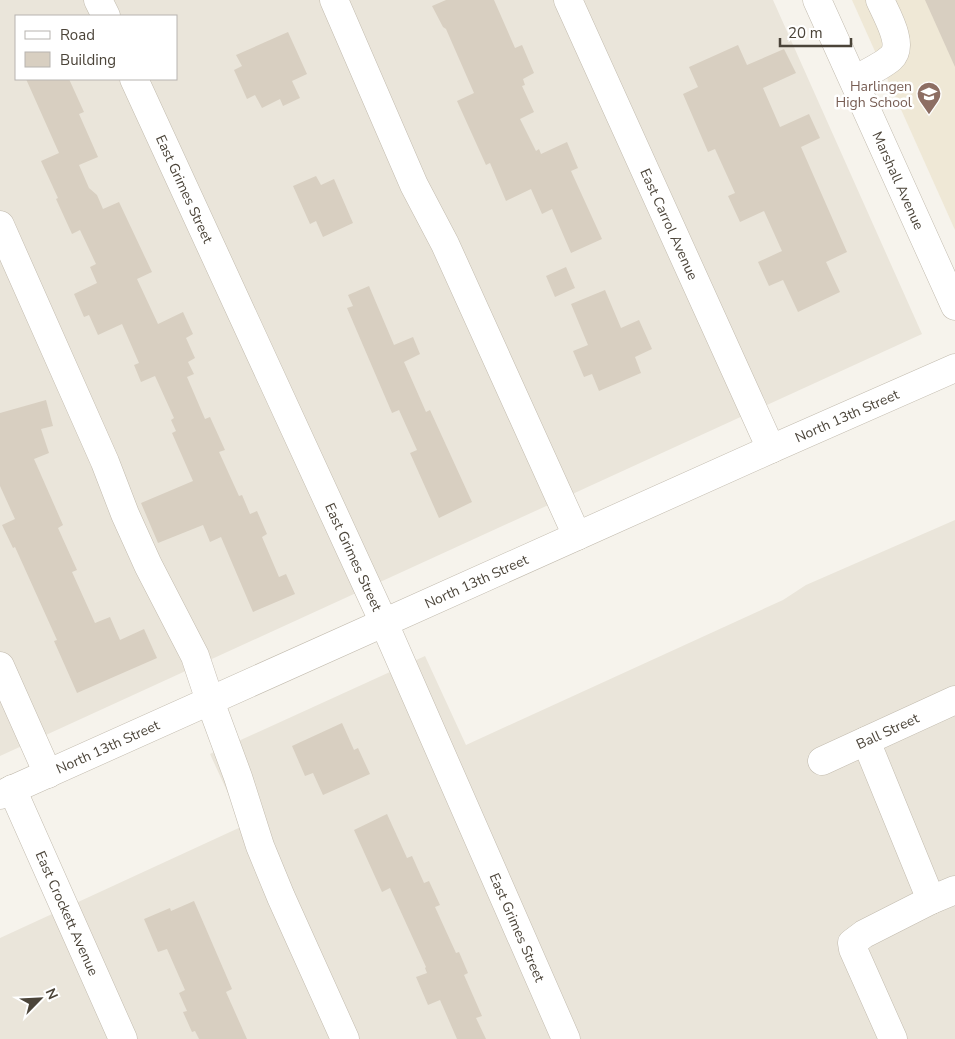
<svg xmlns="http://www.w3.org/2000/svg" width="955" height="1039" viewBox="0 0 955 1039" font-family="'Nunito Sans',sans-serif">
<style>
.residential{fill:#eae5da;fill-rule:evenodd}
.education{fill:#efe8d6}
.building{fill:#d8cfc1}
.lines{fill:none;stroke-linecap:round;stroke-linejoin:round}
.minor-casing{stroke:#c2bbae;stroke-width:29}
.minor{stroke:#fff;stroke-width:28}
.labels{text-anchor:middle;stroke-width:5;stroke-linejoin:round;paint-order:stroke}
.education-label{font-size:14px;fill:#785e54;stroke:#fff;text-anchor:end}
.street-label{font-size:14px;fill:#4b4439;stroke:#fff}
</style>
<rect width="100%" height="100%" fill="#f6f3ec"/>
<!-- residential -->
<g class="residential">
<path d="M0,0h773l149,334 -922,422zM16,16h160v63h-160z"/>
<polygon points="955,520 955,1039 0,1039 0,938 243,826 210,754 425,656 466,745 783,600 806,585"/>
</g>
<!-- education -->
<polygon class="education" points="852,0 955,0 955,230"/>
<!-- building -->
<g class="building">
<polygon points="446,0 494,0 515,48 522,45 534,73 523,79 525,85 522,86 534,112 520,119 536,151 539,149 541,154 567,142 578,168 571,171 602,239 571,253 552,209 542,214 531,189 506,201 490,163 486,165 457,101 474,93 446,29 443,27 432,6"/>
<polygon points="925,0 955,0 955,67"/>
<polygon points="288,32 307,74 292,81 300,98 283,106 280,99 262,108 255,95 247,99 234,70 242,66 236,55"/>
<polygon points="738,45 747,65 784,49 796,73 763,88 780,127 809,114 820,138 801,147 847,252 826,262 840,292 798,312 783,280 769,286 758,262 782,251 764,211 740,222 728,196 735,193 715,149 708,152 683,94 698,87 689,67"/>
<polygon points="26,79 69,79 84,112 79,114 98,157 79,165 89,188 97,195 103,209 119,202 152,272 137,279 158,324 183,312 193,334 186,338 195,358 188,362 194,374 187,377 205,419 210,417 225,450 219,452 239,496 242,495 250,514 257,511 267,534 262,537 279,577 286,574 295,594 253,612 221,537 210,542 203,525 158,543 141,503 193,481 172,433 176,431 171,420 174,418 155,376 141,382 134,365 139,363 122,324 98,335 89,315 84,317 74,294 97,283 90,267 96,264 80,230 72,234 56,199 58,198 41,161 59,153"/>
<polygon points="316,176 321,185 334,179 353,223 323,237 316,221 310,224 293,186"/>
<polygon points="566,267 575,288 555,297 546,276"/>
<polygon points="369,286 394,345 413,337 420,354 404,362 426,412 430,410 472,502 439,518 410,453 417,450 399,410 392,413 347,308 353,306 348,295"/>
<polygon points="605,290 621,328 639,320 652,349 635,357 641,373 599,391 592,374 584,377 573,351 588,345 571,304"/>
<polygon points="46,400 53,426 41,429 49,453 34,459 63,525 58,528 77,570 72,572 95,623 110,617 120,640 144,629 157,658 77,693 54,641 57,640 15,547 13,548 2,525 15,519 0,486 0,413"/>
<polygon points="342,723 354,750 358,748 370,774 323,795 313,773 305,776 292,746"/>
<polygon points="387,814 407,858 412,856 424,883 429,881 440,905 435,907 456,953 459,952 468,973 464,975 482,1016 476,1018 486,1039 457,1039 440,1000 428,1005 416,977 427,973 425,968 426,967 390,888 382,892 354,830"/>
<polygon points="194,901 232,989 226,992 247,1039 199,1039 195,1031 192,1032 183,1012 187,1011 179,993 185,990 167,949 158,952 144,919 170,908 171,911"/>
</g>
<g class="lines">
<defs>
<g id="minor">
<polyline points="98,0 106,16"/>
<polyline points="334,0 414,185 445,244 577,536"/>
<path id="s1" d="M568,0l203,449"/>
<path id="s2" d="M817,0l138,306"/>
<path id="s3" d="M134,79l250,544 182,416"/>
<path d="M854,80c11,-6 28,-14 37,-22 14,-13 -5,-44 -11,-58"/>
<polyline points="0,225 105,462 125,514 148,565 195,656 210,701 238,777 260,846 281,897 345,1039"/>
<polyline points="0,666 48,774"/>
<polyline points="866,741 931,900"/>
<path id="s4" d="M822,761l133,-61"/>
<path id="s5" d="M12,789l111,250"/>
<path id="s6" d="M0,795l771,-346 184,-81"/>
<polyline points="893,1039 853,949 852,943 864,934 931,900 955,890"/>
</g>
</defs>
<!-- minor casing -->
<use href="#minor" class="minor-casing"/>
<!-- minor -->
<use href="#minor" class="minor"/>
</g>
<!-- icons -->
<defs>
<symbol id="school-pin" viewBox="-11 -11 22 30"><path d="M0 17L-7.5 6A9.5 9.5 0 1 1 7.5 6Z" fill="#8d6e63" stroke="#fff"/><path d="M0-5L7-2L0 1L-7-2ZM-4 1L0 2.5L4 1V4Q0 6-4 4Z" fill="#fff"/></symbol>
</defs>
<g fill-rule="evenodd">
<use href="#school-pin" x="915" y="80" width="28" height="38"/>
</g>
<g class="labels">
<!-- education labels -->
<g class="education-label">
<text x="912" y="91">Harlingen<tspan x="912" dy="16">High School</tspan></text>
</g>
<!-- street labels -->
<g class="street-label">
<text dy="5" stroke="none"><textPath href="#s2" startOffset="198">Marshall Avenue</textPath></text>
<text dy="5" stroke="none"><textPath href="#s3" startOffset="121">East Grimes Street</textPath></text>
<text dy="5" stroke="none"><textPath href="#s1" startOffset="246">East Carrol Avenue</textPath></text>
<text dy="5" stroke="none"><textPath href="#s6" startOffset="928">North 13th Street</textPath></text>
<text dy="5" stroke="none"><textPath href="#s3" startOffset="526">East Grimes Street</textPath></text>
<text dy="5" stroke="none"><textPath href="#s6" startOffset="522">North 13th Street</textPath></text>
<text dy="5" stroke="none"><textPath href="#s4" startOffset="72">Ball Street</textPath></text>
<text dy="5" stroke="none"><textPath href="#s6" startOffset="118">North 13th Street</textPath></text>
<text dy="5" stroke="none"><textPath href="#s5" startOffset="136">East Crockett Avenue</textPath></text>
<text dy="5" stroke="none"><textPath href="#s3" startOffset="931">East Grimes Street</textPath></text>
</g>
</g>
<!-- legend -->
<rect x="15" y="15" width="162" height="65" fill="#ffffff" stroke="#b7b4b0"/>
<rect x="25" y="31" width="25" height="8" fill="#ffffff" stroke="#b7b4b0"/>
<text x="60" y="40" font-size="15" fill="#4b4439">Road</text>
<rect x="25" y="52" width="25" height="15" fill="#d8cfc1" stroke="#b7b4b0"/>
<text x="60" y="65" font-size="15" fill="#4b4439">Building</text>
<!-- north arrow -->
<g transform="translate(40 999) rotate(66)" stroke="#ffffff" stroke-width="4" paint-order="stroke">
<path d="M0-4L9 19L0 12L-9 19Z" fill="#4b4439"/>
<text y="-8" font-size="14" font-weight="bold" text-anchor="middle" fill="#4b4439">N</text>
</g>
<!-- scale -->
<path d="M780 38v8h71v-8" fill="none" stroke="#4b4439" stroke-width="2.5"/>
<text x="788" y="38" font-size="15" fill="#4b4439" stroke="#ffffff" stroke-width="4" paint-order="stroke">20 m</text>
</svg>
